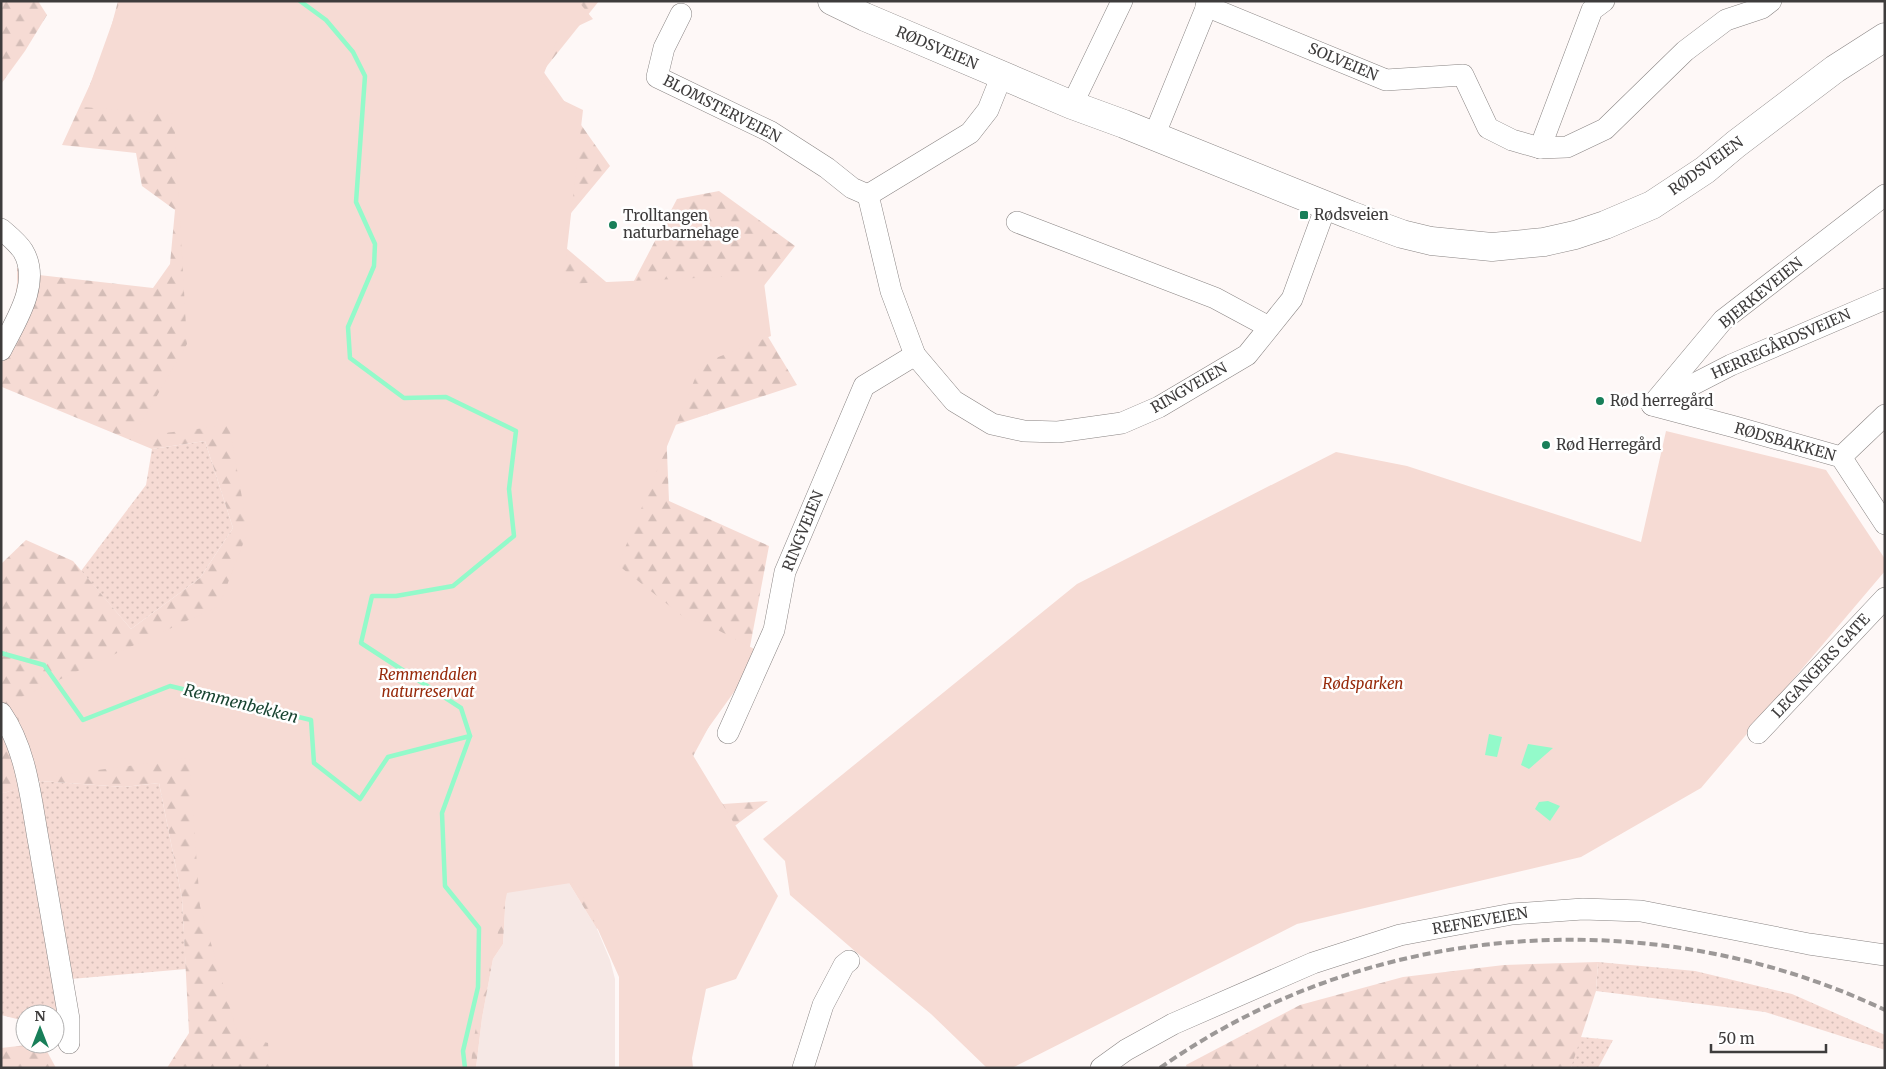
<svg xmlns="http://www.w3.org/2000/svg" width="1886" height="1069" viewBox="0 0 1886 1069" font-family="Merriweather,serif">
<style>
.built{fill:#f6e8e5}
.grass{fill:url(#grass-dots)}
.forest{fill:url(#forest-firs)}
.park{fill:#f6dbd4}
.water{fill:#93faca}
.lines{fill:none;stroke-linecap:round;stroke-linejoin:round}
.stream{stroke:#93faca;stroke-width:4.5}
.minor-casing{stroke:#898483;stroke-width:22}
.highway-casing{stroke:#898483;stroke-width:29}
.minor{stroke:#fff;stroke-width:21}
.highway{stroke:#fff;stroke-width:28}
.rail{stroke:#9c9897;stroke-width:4;stroke-dasharray:8 4;stroke-linecap:butt}
.poi-dot{fill:#187f59;stroke:#fff;stroke-width:2}
.labels{text-anchor:middle;stroke-width:5;stroke-linejoin:round;paint-order:stroke}
.street-label{font-size:15px;fill:#3e3c3c;stroke:#fff}
.poi-label{font-size:15px;fill:#3e3c3c;stroke:#fff;text-anchor:start}
.park-label{font-size:15px;font-style:italic;fill:#972a0b;stroke:#fff}
.water-label{font-size:16px;font-style:italic;fill:#184431;stroke:#fff}
</style>
<defs>
<pattern id="grass-dots" width="8" height="8" patternUnits="userSpaceOnUse" patternTransform="scale(1.25)"><rect width="8" height="8" fill="#f6dbd4"/><path d="M2 2h.1M6 6h.1" fill="none" stroke="#d4bdb7" stroke-width="1.8" stroke-linecap="round"/></pattern>
<pattern id="forest-firs" width="22" height="20" patternUnits="userSpaceOnUse" patternTransform="scale(1.25)"><rect width="22" height="20" fill="#f6dbd4"/><path d="M5 1l3.5 6h-7zM16 11l3.5 6h-7z" fill="#d4bdb7"/></pattern>
</defs>
<rect width="100%" height="100%" fill="#fef8f7"/>
<!-- built -->
<polygon class="built" points="569,883 597,929 610,960 615,979 615,1068 476,1068 482,1018 493,959 503,944 506,892"/>
<!-- grass -->
<g class="grass">
<polygon points="205,441 233,528 200,578 131,629 81,571 146,485 152,449"/>
<polygon points="40,781 124,787 159,783 182,898 186,969 71,979 37,795"/>
<polygon points="21,787 60,1026 55,1025 55,1014 25,1014 25,1021 1,1015 1,794"/>
<polygon points="1598,962 1695,971 1792,994 1885,1035 1885,1050 1765,1012 1596,991"/>
<polygon points="1570,1036 1613,1040 1598,1068 1571,1068 1572,1066 1403,1068"/>
</g>
<!-- forest -->
<g class="forest">
<polygon points="1,1 38,1 47,15 25,51 1,84"/>
<polygon points="118,1 599,1 543,71 610,166 552,236 625,298 677,199 719,191 795,246 749,305 797,385 666,428 669,501 769,546 749,652 684,773 723,804 768,801 597,929 569,883 506,892 503,944 493,959 482,1018 476,1068 167,1068 189,1033 182,898 159,783 124,787 40,781 1,794 1,564 26,540 73,561 131,629 200,578 233,528 205,441 152,449 2,387 1,384 1,328 15,298 17,284 17,268 39,275 153,288 170,264 175,210 142,186 136,153 62,145 92,80 108,39"/>
<polygon points="1598,962 1596,991 1571,1068 1187,1068 1186,1065 1300,1005 1403,977 1504,965"/>
<polygon points="36,1044 43,1044 56,1068 1,1068 1,1048"/>
</g>
<!-- park -->
<g class="park">
<polygon points="120,1 578,1 593,19 559,35 541,81 554,96 583,110 563,284 763,275 771,336 701,364 618,565 686,619 706,624 762,653 691,752 778,896 736,979 706,989 692,1058 693,1068 619,1068 619,977 577,882 507,893 473,1041 471,1068 270,1068 268,1043 238,1035 200,906 189,758 37,778 13,701 219,606 248,531 229,425 133,437 187,344 174,114 82,107"/>
<polygon points="1666,431 1826,470 1885,559 1885,571 1701,788 1581,857 1297,924 1012,1068 987,1068 931,1014 856,952 790,895 785,861 763,839 1077,584 1336,452 1407,466 1641,542"/>
</g>
<!-- water -->
<g class="water">
<polygon points="1489,734 1502,737 1497,757 1485,755"/>
<polygon points="1528,744 1553,748 1529,769 1521,765"/>
<polygon points="1548,801 1560,806 1550,821 1535,809 1539,802"/>
</g>
<g class="lines">
<!-- stream -->
<g class="stream">
<polyline points="300,1 326,20 353,52 365,76 356,202 375,244 374,266 348,327 350,358 404,398 446,397 516,431 509,489 514,536 453,586 396,596 372,596 361,643 461,708 470,736 442,813 445,886 479,928 478,987 463,1051 465,1068"/>
<polyline points="1,653 44,665 83,720 170,686 311,720 314,763 360,799 388,757 470,736"/>
</g>
<defs>
<g id="minor">
<polyline points="1206,6 1386,80 1463,75 1488,128 1512,140 1540,148 1567,147 1605,129 1685,51 1726,20 1762,8 1771,1"/>
<polyline points="681,14 664,48 657,77 771,132 827,168 852,188 868,195"/>
<polyline points="1002,75 988,110 970,133 868,195 891,291 915,355 954,401 992,424 1024,431 1058,432 1122,423 1159,407 1247,355 1292,299 1326,206"/>
<polyline points="1072,105 1122,1"/>
<polyline points="1154,136 1209,1"/>
<polyline points="1540,148 1592,10 1604,1"/>
<polyline points="1017,222 1215,298 1269,327"/>
<path d="M1,229c8,7 16,13 22,22 19,32 -8,71 -22,99"/>
<polyline points="1661,401 1731,365 1885,299"/>
<polyline points="1652,405 1723,320 1885,195"/>
<polyline points="1652,405 1735,427 1841,457 1885,524"/>
<polyline points="1841,457 1885,415"/>
<path d="M1,713c26,37 30,88 38,131 10,58 20,117 30,175v24"/>
<polyline points="728,733 774,630 785,572 864,386 915,355"/>
<polyline points="1758,733 1885,598"/>
<polyline points="803,1068 823,1005 844,965 849,961"/>
<polyline points="1101,1068 1126,1050 1173,1024 1313,963 1400,935 1512,914 1583,909 1641,911 1809,944 1885,955"/>
</g>
<polyline id="highway" points="832,1 865,17 1072,105 1124,124 1350,215 1402,234 1431,241 1492,247 1544,242 1575,235 1605,225 1652,205 1705,170 1736,144 1835,69 1885,37"/>
</defs>
<!-- minor casing -->
<use href="#minor" class="minor-casing"/>
<!-- highway casing -->
<use href="#highway" class="highway-casing"/>
<!-- minor -->
<use href="#minor" class="minor"/>
<!-- highway -->
<use href="#highway" class="highway"/>
<!-- rail -->
<path class="rail" d="M1160,1068c211,-149 493,-168 725,-58"/>
</g>
<!-- markers -->
<g class="poi-dot">
<rect x="1299" y="210" width="10" height="10" rx="2.5"/>
<circle cx="613" cy="225" r="5"/>
<circle cx="1600" cy="401" r="5"/>
<circle cx="1546" cy="445" r="5"/>
</g>
<g class="labels">
<!-- street labels -->
<g class="street-label">
<text transform="translate(937 48) rotate(23)" y="5">RØDSVEIEN</text>
<text transform="translate(1343 62) rotate(23)" y="5">SOLVEIEN</text>
<text transform="translate(722 109) rotate(27)" y="5">BLOMSTERVEIEN</text>
<text transform="translate(1706 166) rotate(-36)" y="5">RØDSVEIEN</text>
<text transform="translate(1761 293) rotate(-39)" y="5">BJERKEVEIEN</text>
<text transform="translate(1781 344) rotate(-24)" y="5">HERREGÅRDSVEIEN</text>
<text transform="translate(1189 388) rotate(-30)" y="5">RINGVEIEN</text>
<text transform="translate(1785 442) rotate(16)" y="5">RØDSBAKKEN</text>
<text transform="translate(803 531) rotate(-68)" y="5">RINGVEIEN</text>
<text transform="translate(1821 666) rotate(-47)" y="5">LEGANGERS GATE</text>
<text transform="translate(1480 921) rotate(-10)" y="5">REFNEVEIEN</text>
</g>
<!-- poi labels -->
<g class="poi-label">
<text x="1314" y="220">Rødsveien</text>
<text x="623" y="221">Trolltangen<tspan x="623" dy="17">naturbarnehage</tspan></text>
<text x="1610" y="406">Rød herregård</text>
<text x="1556" y="450">Rød Herregård</text>
</g>
<!-- park labels -->
<g class="park-label">
<text x="428" y="680">Remmendalen<tspan x="428" dy="17">naturreservat</tspan></text>
<text x="1363" y="689">Rødsparken</text>
</g>
<!-- water labels -->
<g class="water-label">
<text transform="translate(241 703) rotate(14)" y="6">Remmenbekken</text>
</g>
</g>
<!-- border -->
<rect width="1886" height="1069" fill="none" stroke="#3e3c3c" stroke-width="5"/>
<!-- north arrow -->
<g transform="translate(40 1029)"><circle r="24" fill="#ffffff" stroke="#b2b1b1"/>
<path d="M0-4L9 19L0 12L-9 19Z" fill="#187f59"/>
<text y="-8" font-size="14" font-weight="bold" text-anchor="middle" fill="#3e3c3c">N</text>
</g>
<!-- scale -->
<path d="M1711 1044v8h115v-8" fill="none" stroke="#3e3c3c" stroke-width="2.5"/>
<text x="1718" y="1044" font-size="15" fill="#3e3c3c" stroke="#ffffff" stroke-width="4" paint-order="stroke">50 m</text>
</svg>
